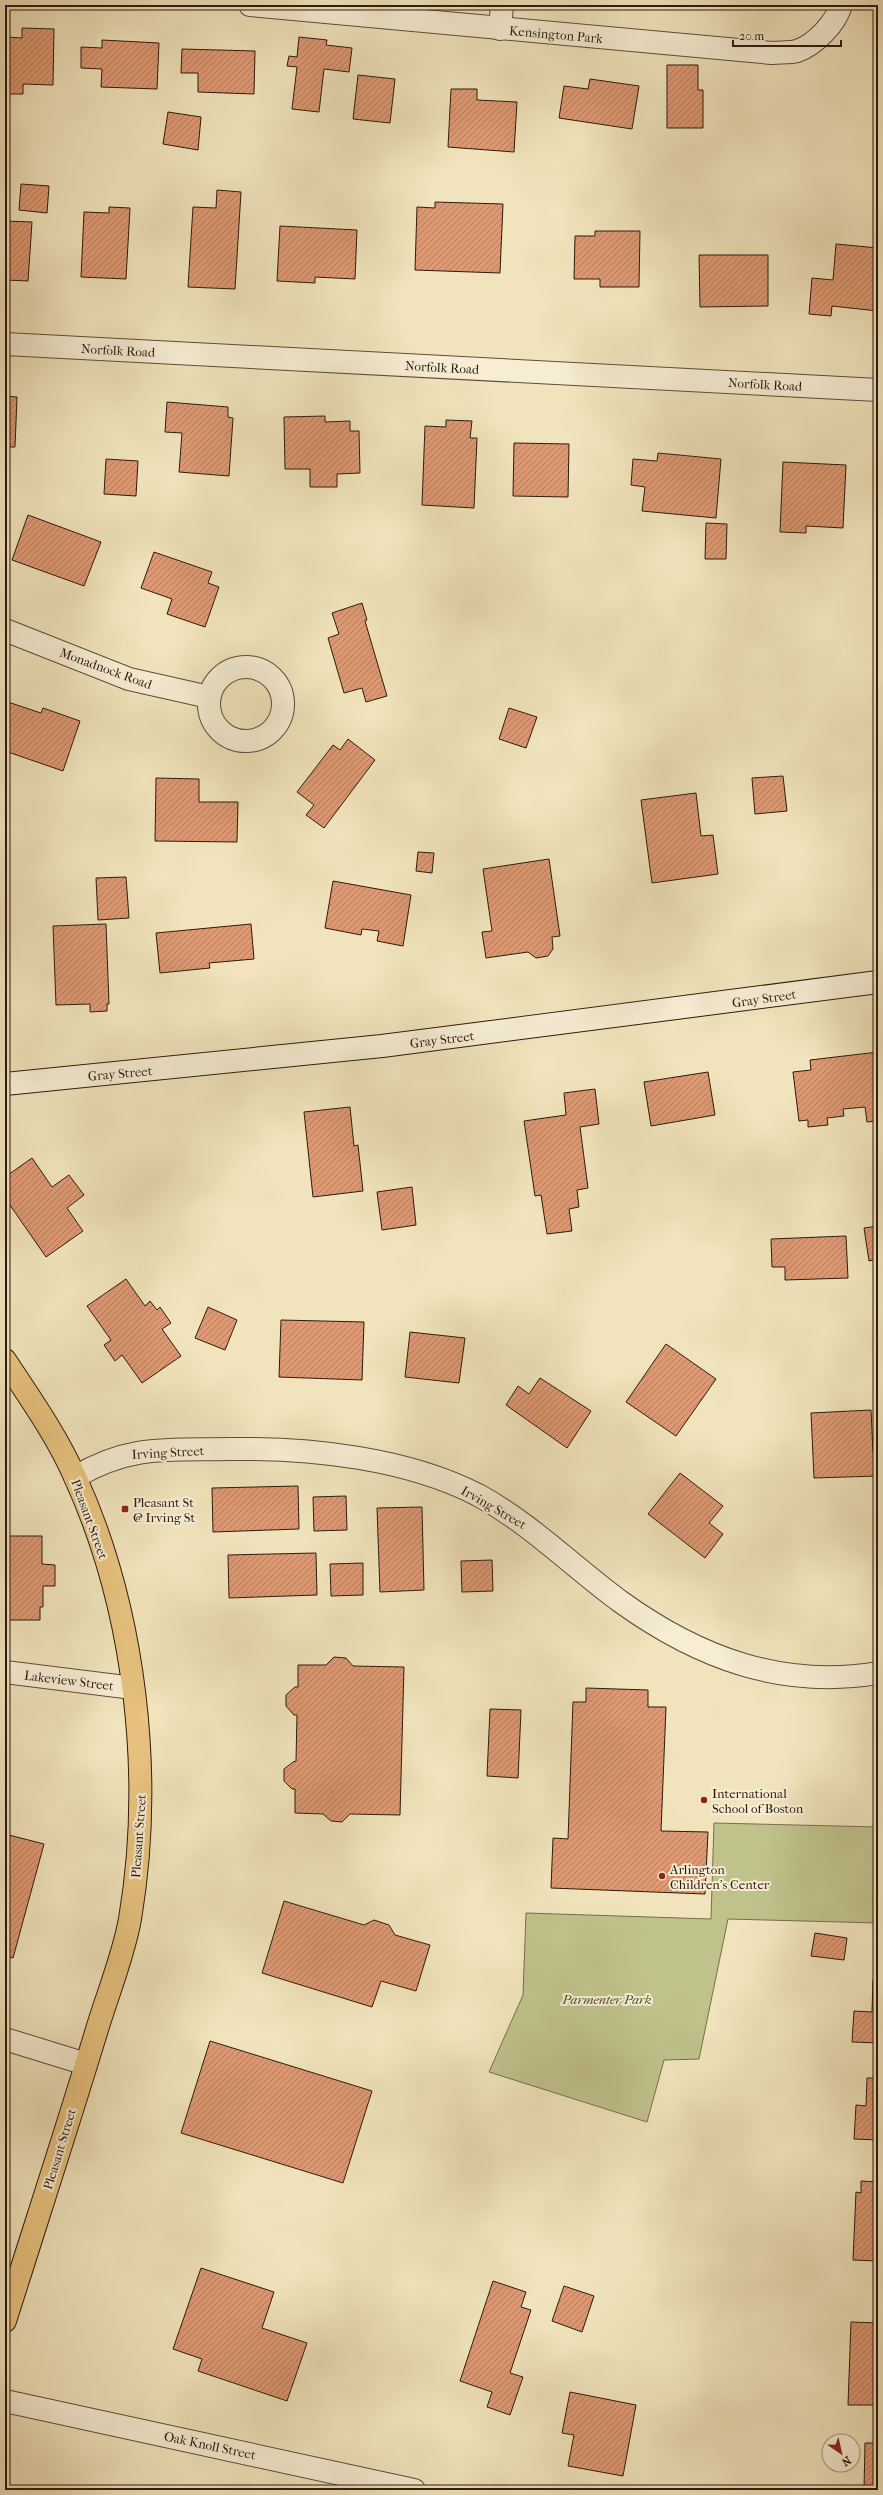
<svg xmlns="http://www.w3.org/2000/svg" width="883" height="2495" viewBox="0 0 883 2495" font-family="'IM FELL French Canon',serif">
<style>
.park{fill:#c0c28c;stroke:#766e4d}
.building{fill:url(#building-hatch);stroke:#2d190e}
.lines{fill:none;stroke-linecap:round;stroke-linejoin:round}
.street-casing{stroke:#5e4c3a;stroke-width:24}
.secondary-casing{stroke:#2d190e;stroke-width:24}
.primary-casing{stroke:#2d190e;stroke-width:24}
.street{stroke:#f6edd3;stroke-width:22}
.secondary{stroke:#f6edd3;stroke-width:22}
.primary{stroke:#e8c27e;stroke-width:22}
.poi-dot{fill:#8f2418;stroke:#f6edd3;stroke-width:1.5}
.labels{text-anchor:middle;stroke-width:4;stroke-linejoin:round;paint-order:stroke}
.street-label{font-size:13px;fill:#2d190e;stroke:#f6edd3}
.poi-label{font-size:13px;fill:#2d190e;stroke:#f6edd3;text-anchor:start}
.park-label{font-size:13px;font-style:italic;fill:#594c34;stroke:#f6edd3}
</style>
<defs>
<pattern id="building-hatch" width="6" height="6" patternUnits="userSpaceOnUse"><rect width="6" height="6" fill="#dd9a75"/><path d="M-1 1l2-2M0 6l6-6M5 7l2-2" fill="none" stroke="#b47d5e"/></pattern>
</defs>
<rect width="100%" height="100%" fill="#f1e4bc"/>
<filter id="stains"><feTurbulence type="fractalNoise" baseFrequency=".005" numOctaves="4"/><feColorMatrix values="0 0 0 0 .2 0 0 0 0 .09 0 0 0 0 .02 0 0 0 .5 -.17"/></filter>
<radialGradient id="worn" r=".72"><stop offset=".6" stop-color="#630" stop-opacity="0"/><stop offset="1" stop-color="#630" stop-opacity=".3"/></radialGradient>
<!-- park -->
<polygon class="park" points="714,1823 878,1827 878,1923 728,1919 699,2059 664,2060 647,2122 489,2072 523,1995 526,1913 711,1919"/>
<!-- building -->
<g class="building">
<polygon points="22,28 54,29 53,85 23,84 23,94 5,94 6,37 22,38"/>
<polygon points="299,37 327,40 326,45 352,48 349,72 324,69 319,112 292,109 297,67 287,66 289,56 297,57"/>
<polygon points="102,40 159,43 157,89 101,87 102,69 81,68 81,47 102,48"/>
<polygon points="182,49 255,51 254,94 198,92 198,73 181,73"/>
<polygon points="667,65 698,65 698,90 703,90 703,128 667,128"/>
<polygon points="358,75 395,79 390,123 353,119"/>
<polygon points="590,79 639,86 632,129 559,118 564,86 588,89"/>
<polygon points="451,89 477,89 477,100 517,102 514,152 448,147"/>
<polygon points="168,112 201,117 198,150 163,144"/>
<polygon points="21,184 49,186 47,213 19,210"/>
<polygon points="217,190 241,192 235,289 188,287 193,207 216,208"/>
<polygon points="435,202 503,204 500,273 415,270 417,207 435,208"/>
<polygon points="109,207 130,208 126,279 81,277 84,212 109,213"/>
<polygon points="5,221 32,222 28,281 5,280"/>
<polygon points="280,226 357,230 355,279 315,277 315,283 277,281"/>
<polygon points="595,231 640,231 639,287 600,287 600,279 574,279 575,236 595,236"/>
<polygon points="836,244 878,248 878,311 832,306 831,316 809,314 812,278 833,280"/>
<polygon points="699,255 768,255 768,306 700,307"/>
<polygon points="5,396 17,397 15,447 5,447"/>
<polygon points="167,402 228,407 228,417 233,418 229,476 179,472 182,433 165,432"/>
<polygon points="325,416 325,422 350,421 350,431 359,431 360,473 337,474 337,487 310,487 310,469 285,469 284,417"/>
<polygon points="446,420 472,421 470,438 477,438 474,508 422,505 425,426 446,427"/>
<polygon points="514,443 569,444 568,497 513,496"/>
<polygon points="658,453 721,459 716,518 642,511 645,487 631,485 633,459 657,461"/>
<polygon points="106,459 138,461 136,496 104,494"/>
<polygon points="783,462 846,465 843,528 806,526 806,533 780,532"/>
<polygon points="28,515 101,542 84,586 12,560"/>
<polygon points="706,523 727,524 726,559 705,559"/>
<polygon points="154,552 212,572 208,583 219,587 205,627 167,614 172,599 141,588"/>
<polygon points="362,603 367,620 365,621 387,696 366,702 362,688 344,693 328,638 339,634 332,613"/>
<polygon points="5,701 41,713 43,708 80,721 63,771 5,751"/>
<polygon points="509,708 537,717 526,748 499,739"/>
<polygon points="348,739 375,760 324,828 306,815 314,805 297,792 333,745 340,750"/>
<polygon points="783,776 787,811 755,814 752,778"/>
<polygon points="156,778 199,779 199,802 238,802 237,842 155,841"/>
<polygon points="696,793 701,836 713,835 718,874 652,883 641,800"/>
<polygon points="418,852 434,853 432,873 416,871"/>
<polygon points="549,859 560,936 552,937 553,949 548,956 536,958 528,952 486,958 482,932 492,931 483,869"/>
<polygon points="126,877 129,918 98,920 96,878"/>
<polygon points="333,881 411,895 403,946 377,941 379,931 362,929 361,935 325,928"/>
<polygon points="106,924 109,1004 107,1004 107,1011 90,1012 90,1004 56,1005 53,926"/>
<polygon points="251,924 254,959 209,963 210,968 160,973 156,933"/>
<polygon points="878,1052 878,1121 867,1122 865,1107 843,1109 844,1116 827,1118 828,1125 808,1127 808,1120 799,1121 793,1072 811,1070 810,1060"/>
<polygon points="708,1072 715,1115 651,1126 644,1082"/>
<polygon points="595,1089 599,1124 580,1127 588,1188 577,1190 579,1207 569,1209 572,1231 547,1234 541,1195 535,1196 524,1121 566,1115 564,1093"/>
<polygon points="350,1107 354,1146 358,1145 363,1191 313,1197 304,1112"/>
<polygon points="32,1158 52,1187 69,1175 84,1195 67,1208 83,1231 46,1257 5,1198 5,1177"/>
<polygon points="412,1187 416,1225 382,1230 377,1192"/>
<polygon points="878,1226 878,1259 869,1261 864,1228"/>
<polygon points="846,1236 848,1278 785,1280 785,1267 772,1267 771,1239"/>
<polygon points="126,1279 145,1306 150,1301 157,1310 160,1307 171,1323 162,1329 181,1356 142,1383 122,1355 115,1361 104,1345 111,1340 87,1306"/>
<polygon points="208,1307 237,1320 225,1350 195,1338"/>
<polygon points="281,1320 364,1322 362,1380 279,1377"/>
<polygon points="410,1332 465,1338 459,1383 405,1377"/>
<polygon points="666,1344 716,1379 676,1436 626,1402"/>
<polygon points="540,1378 591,1411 567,1448 506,1405 518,1386 529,1394"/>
<polygon points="871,1410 873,1452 878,1452 878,1476 814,1478 811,1413"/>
<polygon points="680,1473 723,1506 709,1523 723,1534 705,1558 648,1514"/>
<polygon points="298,1486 299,1529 213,1532 212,1488"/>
<polygon points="346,1496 347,1530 314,1531 313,1497"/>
<polygon points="422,1507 424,1590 380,1592 377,1508"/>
<polygon points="5,1536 42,1536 42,1564 55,1565 55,1586 43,1586 43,1607 40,1607 40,1620 5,1620"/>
<polygon points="316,1553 317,1595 229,1598 228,1555"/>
<polygon points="492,1560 493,1591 462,1592 461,1561"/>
<polygon points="363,1563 363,1595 331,1596 330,1564"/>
<polygon points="334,1657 346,1658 353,1666 404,1667 400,1815 350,1814 342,1822 331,1821 323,1814 295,1813 295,1789 292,1789 284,1781 284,1769 293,1762 296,1761 297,1715 294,1715 286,1706 286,1695 295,1687 298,1687 298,1665 326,1665"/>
<polygon points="586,1688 648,1690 648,1707 666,1707 661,1831 708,1832 705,1894 551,1888 553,1838 568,1839 573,1702 586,1702"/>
<polygon points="490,1709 521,1710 518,1778 487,1776"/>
<polygon points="5,1834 44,1844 13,1958 5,1956"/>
<polygon points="284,1901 364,1925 374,1920 389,1925 395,1935 430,1945 416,1991 381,1981 372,2007 262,1973"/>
<polygon points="815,1933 847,1938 844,1960 811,1956"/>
<polygon points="873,1979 878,1979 878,2043 852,2042 854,2011 872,2012"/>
<polygon points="210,2041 372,2091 343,2183 181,2133"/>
<polygon points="867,2078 878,2078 878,2140 854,2139 856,2105 866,2106"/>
<polygon points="861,2181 878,2182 878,2261 853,2260 856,2192 861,2193"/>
<polygon points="201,2268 274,2292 262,2328 307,2343 287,2401 198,2371 202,2359 173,2349"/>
<polygon points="493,2281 526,2292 521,2307 531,2310 510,2373 523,2377 510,2415 487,2407 492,2392 460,2381"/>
<polygon points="564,2286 594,2296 582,2332 552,2321"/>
<polygon points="851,2322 878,2323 878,2405 848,2405"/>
<polygon points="570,2392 636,2405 623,2476 568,2466 574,2435 562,2433"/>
<polygon points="865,2443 878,2443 878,2490 864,2490"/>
</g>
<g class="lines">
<defs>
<g id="street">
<path d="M250,5l522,48c8,-1 17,0 25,-2 18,-6 39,-28 44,-46"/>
<polyline points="500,29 502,5"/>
<polyline points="5,344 878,390"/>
<polyline points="5,630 129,679 209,697"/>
<circle cx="246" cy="704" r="37"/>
<path d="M75,1477c56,-33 94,-27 156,-28 80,-1 175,9 247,46 53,29 94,71 143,107 78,56 161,87 257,71"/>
<polyline points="5,1672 133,1688"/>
<polyline points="5,2039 86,2064"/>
<polyline points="5,2401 414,2490"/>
</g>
<polyline id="secondary" points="5,1084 382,1046 878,982"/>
<path id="primary" d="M5,1360c25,38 52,76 70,117 61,134 79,299 55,442 -7,39 -24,79 -35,117 -29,95 -60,190 -90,285"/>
</defs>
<!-- street casing -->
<use href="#street" class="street-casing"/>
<!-- secondary casing -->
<use href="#secondary" class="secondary-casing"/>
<!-- primary casing -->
<use href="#primary" class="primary-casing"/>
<!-- street -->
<use href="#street" class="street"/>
<!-- secondary -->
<use href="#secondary" class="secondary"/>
<!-- primary -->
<use href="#primary" class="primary"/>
</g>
<!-- markers -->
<g class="poi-dot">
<rect x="121" y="1505" width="8" height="8" rx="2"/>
<circle cx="704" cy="1800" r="4"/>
<circle cx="662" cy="1876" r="4"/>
</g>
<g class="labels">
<!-- street labels -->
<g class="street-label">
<text transform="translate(556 34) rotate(5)" y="5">Kensington Park</text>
<text transform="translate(118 350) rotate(3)" y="5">Norfolk Road</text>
<text transform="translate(442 367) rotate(3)" y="5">Norfolk Road</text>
<text transform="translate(765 384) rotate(3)" y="5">Norfolk Road</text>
<text transform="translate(106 668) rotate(20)" y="5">Monadnock Road</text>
<text transform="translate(764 998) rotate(-8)" y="5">Gray Street</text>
<text transform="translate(442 1039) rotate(-7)" y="5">Gray Street</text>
<text transform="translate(120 1073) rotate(-5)" y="5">Gray Street</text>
<text transform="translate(168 1452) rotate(-3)" y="5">Irving Street</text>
<text transform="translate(494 1507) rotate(30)" y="5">Irving Street</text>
<text transform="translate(90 1519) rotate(70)" y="5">Pleasant Street</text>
<text transform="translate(69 1680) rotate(7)" y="5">Lakeview Street</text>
<text transform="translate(138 1836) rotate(-86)" y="5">Pleasant Street</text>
<text transform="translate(59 2149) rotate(-73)" y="5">Pleasant Street</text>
<text transform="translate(210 2445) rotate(12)" y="5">Oak Knoll Street</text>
</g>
<!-- poi labels -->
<g class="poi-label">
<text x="133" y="1507">Pleasant St<tspan x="133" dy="15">@ Irving St</tspan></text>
<text x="712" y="1798">International<tspan x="712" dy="15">School of Boston</tspan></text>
<text x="670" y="1874">Arlington<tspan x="670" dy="15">Children's Center</tspan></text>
</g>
<!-- park labels -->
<g class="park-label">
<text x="607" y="2004">Parmenter Park</text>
</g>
</g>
<!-- margin -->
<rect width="883" height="2495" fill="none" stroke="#f1e4bc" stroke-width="20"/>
<rect x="6" y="6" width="871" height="2483" fill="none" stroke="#2d190e" stroke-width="2"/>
<rect x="10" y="10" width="863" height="2475" fill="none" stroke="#2d190e"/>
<!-- north arrow -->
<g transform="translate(841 2453) rotate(146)"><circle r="19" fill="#f6edd3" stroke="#a69884"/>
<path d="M0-3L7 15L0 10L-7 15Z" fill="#8f2418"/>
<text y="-6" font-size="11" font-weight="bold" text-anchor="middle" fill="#2d190e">N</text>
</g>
<!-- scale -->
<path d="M733 40v6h108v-6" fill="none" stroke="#2d190e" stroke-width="2"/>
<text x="739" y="40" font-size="12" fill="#2d190e" stroke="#f6edd3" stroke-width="3" paint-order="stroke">20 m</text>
<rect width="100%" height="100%" filter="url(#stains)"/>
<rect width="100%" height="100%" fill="url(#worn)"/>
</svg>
